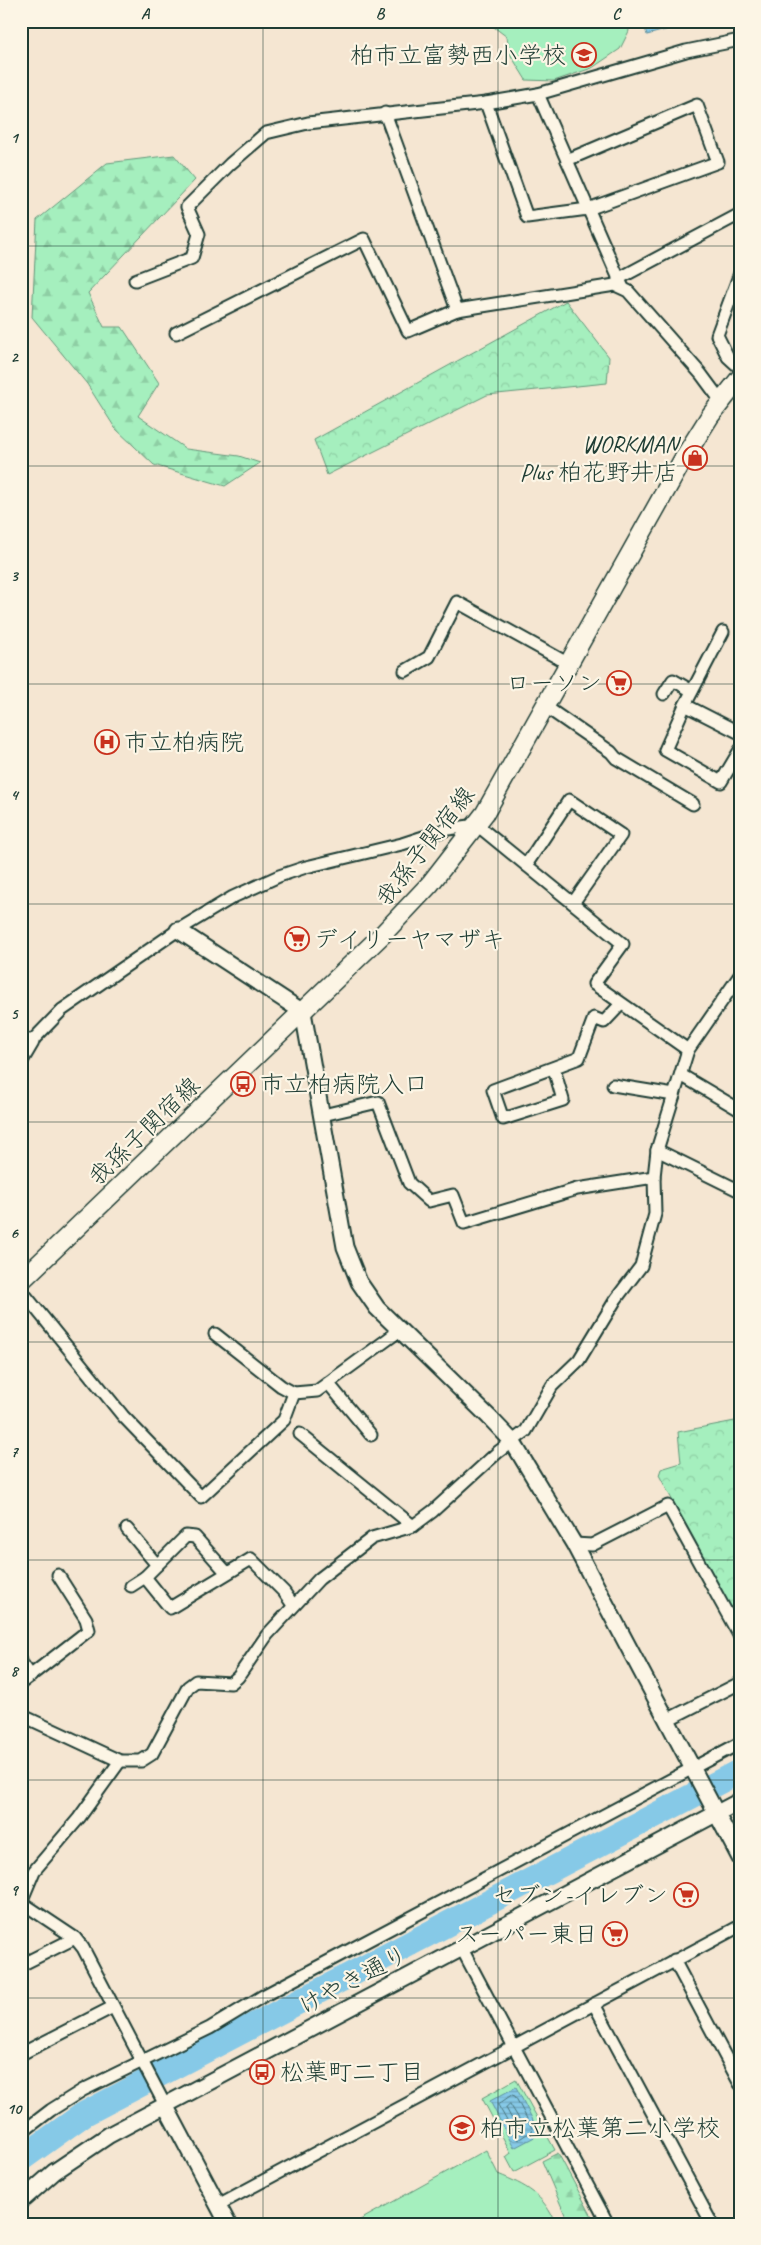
<svg xmlns="http://www.w3.org/2000/svg" width="761" height="2245" viewBox="0 0 761 2245" font-family="Caveat,'Klee One',sans-serif">
<style>
.forest{fill:url(#forest-firs);stroke:#629679}
.park{fill:url(#park-crowns);stroke:#629679}
.pitch{fill:#a5efbe;stroke:#629679}
.water{fill:url(#water-rules);stroke:#5d919f}
.lines{fill:none;stroke-linecap:round;stroke-linejoin:round}
.shore{stroke:#48757c;stroke-width:1}
.river{stroke:#86c9e7;stroke-width:25}
.street-casing{stroke:#1f3d34;stroke-width:15}
.secondary-casing{stroke:#1f3d34;stroke-width:19}
.primary-casing{stroke:#1f3d34;stroke-width:21}
.street{stroke:#fcf5e5;stroke-width:11}
.secondary{stroke:#fcf5e5;stroke-width:15}
.primary{stroke:#fcf5e5;stroke-width:18}
.grid{fill:none;stroke:#1f3d34;stroke-width:1;stroke-opacity:0.55}
.labels{text-anchor:middle;stroke-width:4.5;stroke-linejoin:round;paint-order:stroke}
.poi-label{font-size:24px;fill:#1f3d34;stroke:#fcf5e5;text-anchor:end}
.street-label{font-size:24px;fill:#1f3d34;stroke:#fcf5e5}
.neatline{fill:none;stroke:#1f3d34;stroke-width:2}
.grid-label{font-size:16px;text-anchor:middle;font-weight:bold;fill:#1f3d34}
</style>
<defs>
<pattern id="forest-firs" width="22" height="20" patternUnits="userSpaceOnUse" patternTransform="scale(1.25)"><rect width="22" height="20" fill="#a5efbe"/><path d="M5 1l3.5 6h-7zM16 11l3.5 6h-7z" fill="#8ecea4"/></pattern>
<pattern id="park-crowns" width="20" height="18" patternUnits="userSpaceOnUse" patternTransform="scale(1.25)"><rect width="20" height="18" fill="#a5efbe"/><path d="M2 6a3 3 0 1 1 6 0M12 15a3 3 0 1 1 6 0" fill="none" stroke="#8ecea4"/></pattern>
<pattern id="water-rules" width="6" height="5" patternUnits="userSpaceOnUse" patternTransform="scale(1.25)"><rect width="6" height="5" fill="#86c9e7"/><path d="M0 2.5h6" fill="none" stroke="#6da4bc"/></pattern>
</defs>
<rect width="100%" height="100%" fill="#f5e6d2"/>
<filter id="ink" filterUnits="userSpaceOnUse"><feTurbulence type="fractalNoise" baseFrequency=".02" numOctaves="2"/><feDisplacementMap in="SourceGraphic" scale="10" xChannelSelector="R" yChannelSelector="G"/><feConvolveMatrix kernelMatrix="1 2 1 2 8 2 1 2 1" color-interpolation-filters="sRGB"/></filter>
<g filter="url(#ink)">
<!-- forest -->
<g class="forest">
<polygon points="174,155 195,180 88,293 104,327 122,327 159,383 138,416 186,449 239,456 260,463 225,486 154,465 115,428 87,384 32,317 37,220 107,163"/>
<polygon points="558,2153 596,2224 569,2224 542,2161"/>
</g>
<!-- park -->
<g class="park">
<polygon points="566,301 609,357 607,383 487,395 327,475 314,440"/>
<polygon points="740,1420 740,1628 659,1475 661,1469 681,1463 678,1432"/>
</g>
<!-- pitch -->
<g class="pitch">
<polygon points="486,21 627,21 629,31 620,49 592,68 554,81 526,80 510,54 507,37"/>
<polygon points="516,2079 555,2150 514,2172 506,2157 511,2153 482,2098"/>
<path d="M486,2150l12,24c29,12 45,20 58,50h-203z"/>
</g>
<!-- water -->
<g class="water">
<polygon points="643,21 671,21 673,28 647,35"/>
<polygon points="516,2087 540,2134 514,2148 490,2101"/>
</g>
<g class="lines">
<!-- shore -->
<g class="shore">
<polygon points="512,2095 515,2096 533,2130 518,2140 498,2105"/>
<polygon points="510,2104 524,2127 521,2131 518,2130 506,2108"/>
</g>
<!-- river -->
<polyline class="river" points="21,2159 84,2114 740,1771"/>
<defs>
<g id="street">
<polyline points="538,94 623,288"/>
<polyline points="486,103 527,217 588,209 718,162 697,105 567,160"/>
<polyline points="385,113 457,310 615,285 628,291 701,374 721,401"/>
<polyline points="740,273 717,335 728,357 740,368"/>
<polyline points="618,279 740,214"/>
<polyline points="135,280 192,258 199,234 187,207 230,164 266,133 308,123 486,103 538,94 686,51 740,40"/>
<polyline points="176,333 364,239 408,331 457,310"/>
<polyline points="723,632 685,705 665,750 721,782 740,750"/>
<polyline points="405,671 429,657 457,602 569,664"/>
<polyline points="664,694 673,680 692,691"/>
<polyline points="685,705 740,733"/>
<polyline points="546,707 611,752 616,758 693,804"/>
<polyline points="526,865 569,800 621,835 573,903"/>
<polyline points="21,1036 31,1042 62,1010 178,930 233,897 279,876 306,867 402,844 448,829 477,825 623,944 594,984 688,1050"/>
<polyline points="554,1069 563,1100 503,1119 493,1090 579,1058 594,1018 604,1022 621,1004"/>
<polyline points="681,1075 740,1110"/>
<polyline points="613,1085 674,1095"/>
<polyline points="323,1115 378,1102 409,1183 429,1201 453,1195 464,1223 577,1189 654,1177"/>
<polyline points="657,1150 740,1191"/>
<polyline points="21,1290 123,1416 201,1497 284,1420 294,1393"/>
<polyline points="215,1334 281,1386 294,1393 317,1391 399,1331"/>
<polyline points="328,1383 371,1435"/>
<polyline points="300,1434 413,1526"/>
<polyline points="127,1529 157,1565"/>
<polyline points="574,1544 592,1545 668,1506 740,1637"/>
<polyline points="145,1577 186,1536 195,1537 227,1573"/>
<polyline points="131,1586 145,1577 170,1608 251,1559 284,1592 293,1605"/>
<polyline points="21,1662 31,1676"/>
<polyline points="21,1683 89,1630 86,1619 58,1575"/>
<polyline points="21,1715 120,1761 141,1761 152,1754 188,1687 196,1681 231,1683 238,1677 267,1635 319,1579 372,1538 413,1526 433,1511 498,1452 526,1431 552,1386 579,1360 616,1299 641,1266 655,1214 654,1177 657,1150 688,1050 740,975"/>
<polyline points="667,1720 740,1683"/>
<polyline points="21,1902 75,1938 83,1948 165,2105"/>
<polyline points="21,1902 34,1871 79,1818 120,1761"/>
<polyline points="462,1949 608,2224"/>
<polyline points="674,1960 740,2084"/>
<polyline points="21,1965 75,1938"/>
<polyline points="594,2004 712,2224"/>
<polyline points="21,2054 113,2007"/>
<polyline points="21,2133 51,2110 83,2090 210,2028 263,1996 740,1743"/>
<polyline points="218,2205 740,1926"/>
</g>
<g id="secondary">
<polyline points="178,930 303,1012 345,1247 359,1282 377,1308 489,1417 512,1441 574,1544 740,1858"/>
<polyline points="21,1059 31,1042"/>
<polyline points="165,2105 228,2224"/>
<polyline points="21,2201 54,2172 109,2135 740,1801"/>
</g>
<polyline id="primary" points="21,1281 382,935 430,884 485,813 685,456 710,416 740,378"/>
</defs>
<!-- street casing -->
<use href="#street" class="street-casing"/>
<!-- secondary casing -->
<use href="#secondary" class="secondary-casing"/>
<!-- primary casing -->
<use href="#primary" class="primary-casing"/>
<!-- street -->
<use href="#street" class="street"/>
<!-- secondary -->
<use href="#secondary" class="secondary"/>
<!-- primary -->
<use href="#primary" class="primary"/>
</g>
</g>
<!-- grid -->
<path class="grid" d="M263,21v2203M498,21v2203M21,246h719M21,466h719M21,684h719M21,904h719M21,1122h719M21,1342h719M21,1560h719M21,1780h719M21,1998h719"/>
<!-- icons -->
<defs>
<symbol id="school-ring" viewBox="-11 -11 22 22"><circle r="9.5" fill="#fcf5e5" stroke="#c8321e" stroke-width="1.5"/><path d="M0-5L7-2L0 1L-7-2ZM-4 1L0 2.5L4 1V4Q0 6-4 4Z" fill="#c8321e"/></symbol>
<symbol id="shop-ring" viewBox="-11 -11 22 22"><circle r="9.5" fill="#fcf5e5" stroke="#c8321e" stroke-width="1.5"/><path d="M-5-2.5h2.3a2.7 3.5 0 0 1 5.4 0H5L5.5 6h-11ZM-1.5-2.5h3a1.5 2.3 0 0 0-3 0Z" fill="#c8321e"/></symbol>
<symbol id="supermarket-ring" viewBox="-11 -11 22 22"><circle r="9.5" fill="#fcf5e5" stroke="#c8321e" stroke-width="1.5"/><path d="M-6-5.5h2.5l.6 2H6L4.5 2H-2.5L-4.4-4H-6ZM-1.5 3.2a1.3 1.3 0 1 0 .1 0ZM3 3.2a1.3 1.3 0 1 0 .1 0Z" fill="#c8321e"/></symbol>
<symbol id="hospital-ring" viewBox="-11 -11 22 22"><circle r="9.5" fill="#fcf5e5" stroke="#c8321e" stroke-width="1.5"/><path d="M-5-5h3v3.5h4V-5h3V5h-3V1.5h-4V5h-3Z" fill="#c8321e"/></symbol>
<symbol id="bus-ring" viewBox="-11 -11 22 22"><circle r="9.5" fill="#fcf5e5" stroke="#c8321e" stroke-width="1.5"/><path d="M-5-6H5V4H4V6H2V4H-2V6H-4V4H-5ZM-3.5-4V0h7V-4ZM-3.5 1.2v1.5H-2V1.2ZM2 1.2v1.5H3.5V1.2Z" fill="#c8321e"/></symbol>
</defs>
<g fill-rule="evenodd">
<use href="#school-ring" x="570" y="41" width="28" height="28"/>
<use href="#shop-ring" x="681" y="444" width="28" height="28"/>
<use href="#supermarket-ring" x="605" y="669" width="28" height="28"/>
<use href="#hospital-ring" x="93" y="728" width="28" height="28"/>
<use href="#supermarket-ring" x="283" y="925" width="28" height="28"/>
<use href="#bus-ring" x="229" y="1070" width="28" height="28"/>
<use href="#supermarket-ring" x="672" y="1881" width="28" height="28"/>
<use href="#supermarket-ring" x="601" y="1920" width="28" height="28"/>
<use href="#bus-ring" x="248" y="2058" width="28" height="28"/>
<use href="#school-ring" x="448" y="2114" width="28" height="28"/>
</g>
<g class="labels">
<!-- poi labels -->
<g class="poi-label">
<text x="566" y="63">柏市立富勢西小学校</text>
<text x="678" y="452">WORKMAN<tspan x="678" dy="28">Plus 柏花野井店</tspan></text>
<text x="602" y="691">ローソン</text>
<text x="124" y="750" text-anchor="start">市立柏病院</text>
<text x="314" y="947" text-anchor="start">デイリーヤマザキ</text>
<text x="260" y="1092" text-anchor="start">市立柏病院入口</text>
<text x="668" y="1903">セブン-イレブン</text>
<text x="598" y="1942">スーパー東日</text>
<text x="280" y="2080" text-anchor="start">松葉町二丁目</text>
<text x="480" y="2136" text-anchor="start">柏市立松葉第二小学校</text>
</g>
<!-- street labels -->
<g class="street-label">
<text transform="translate(425 846) rotate(-52)" y="8">我孫子関宿線</text>
<text transform="translate(144 1131) rotate(-44)" y="8">我孫子関宿線</text>
<text transform="translate(353 1980) rotate(-28)" y="8">けやき通り</text>
</g>
</g>
<!-- margin -->
<rect width="761" height="2245" fill="none" stroke="#fcf5e5" stroke-width="55"/>
<rect x="28" y="28" width="706" height="2190" class="neatline"/>
<g class="grid-label">
<text x="145" y="19">A</text>
<text x="380" y="19">B</text>
<text x="616" y="19">C</text>
<text x="14" y="143">1</text>
<text x="14" y="362">2</text>
<text x="14" y="581">3</text>
<text x="14" y="800">4</text>
<text x="14" y="1019">5</text>
<text x="14" y="1238">6</text>
<text x="14" y="1457">7</text>
<text x="14" y="1676">8</text>
<text x="14" y="1895">9</text>
<text x="14" y="2114">10</text>
</g>
</svg>
